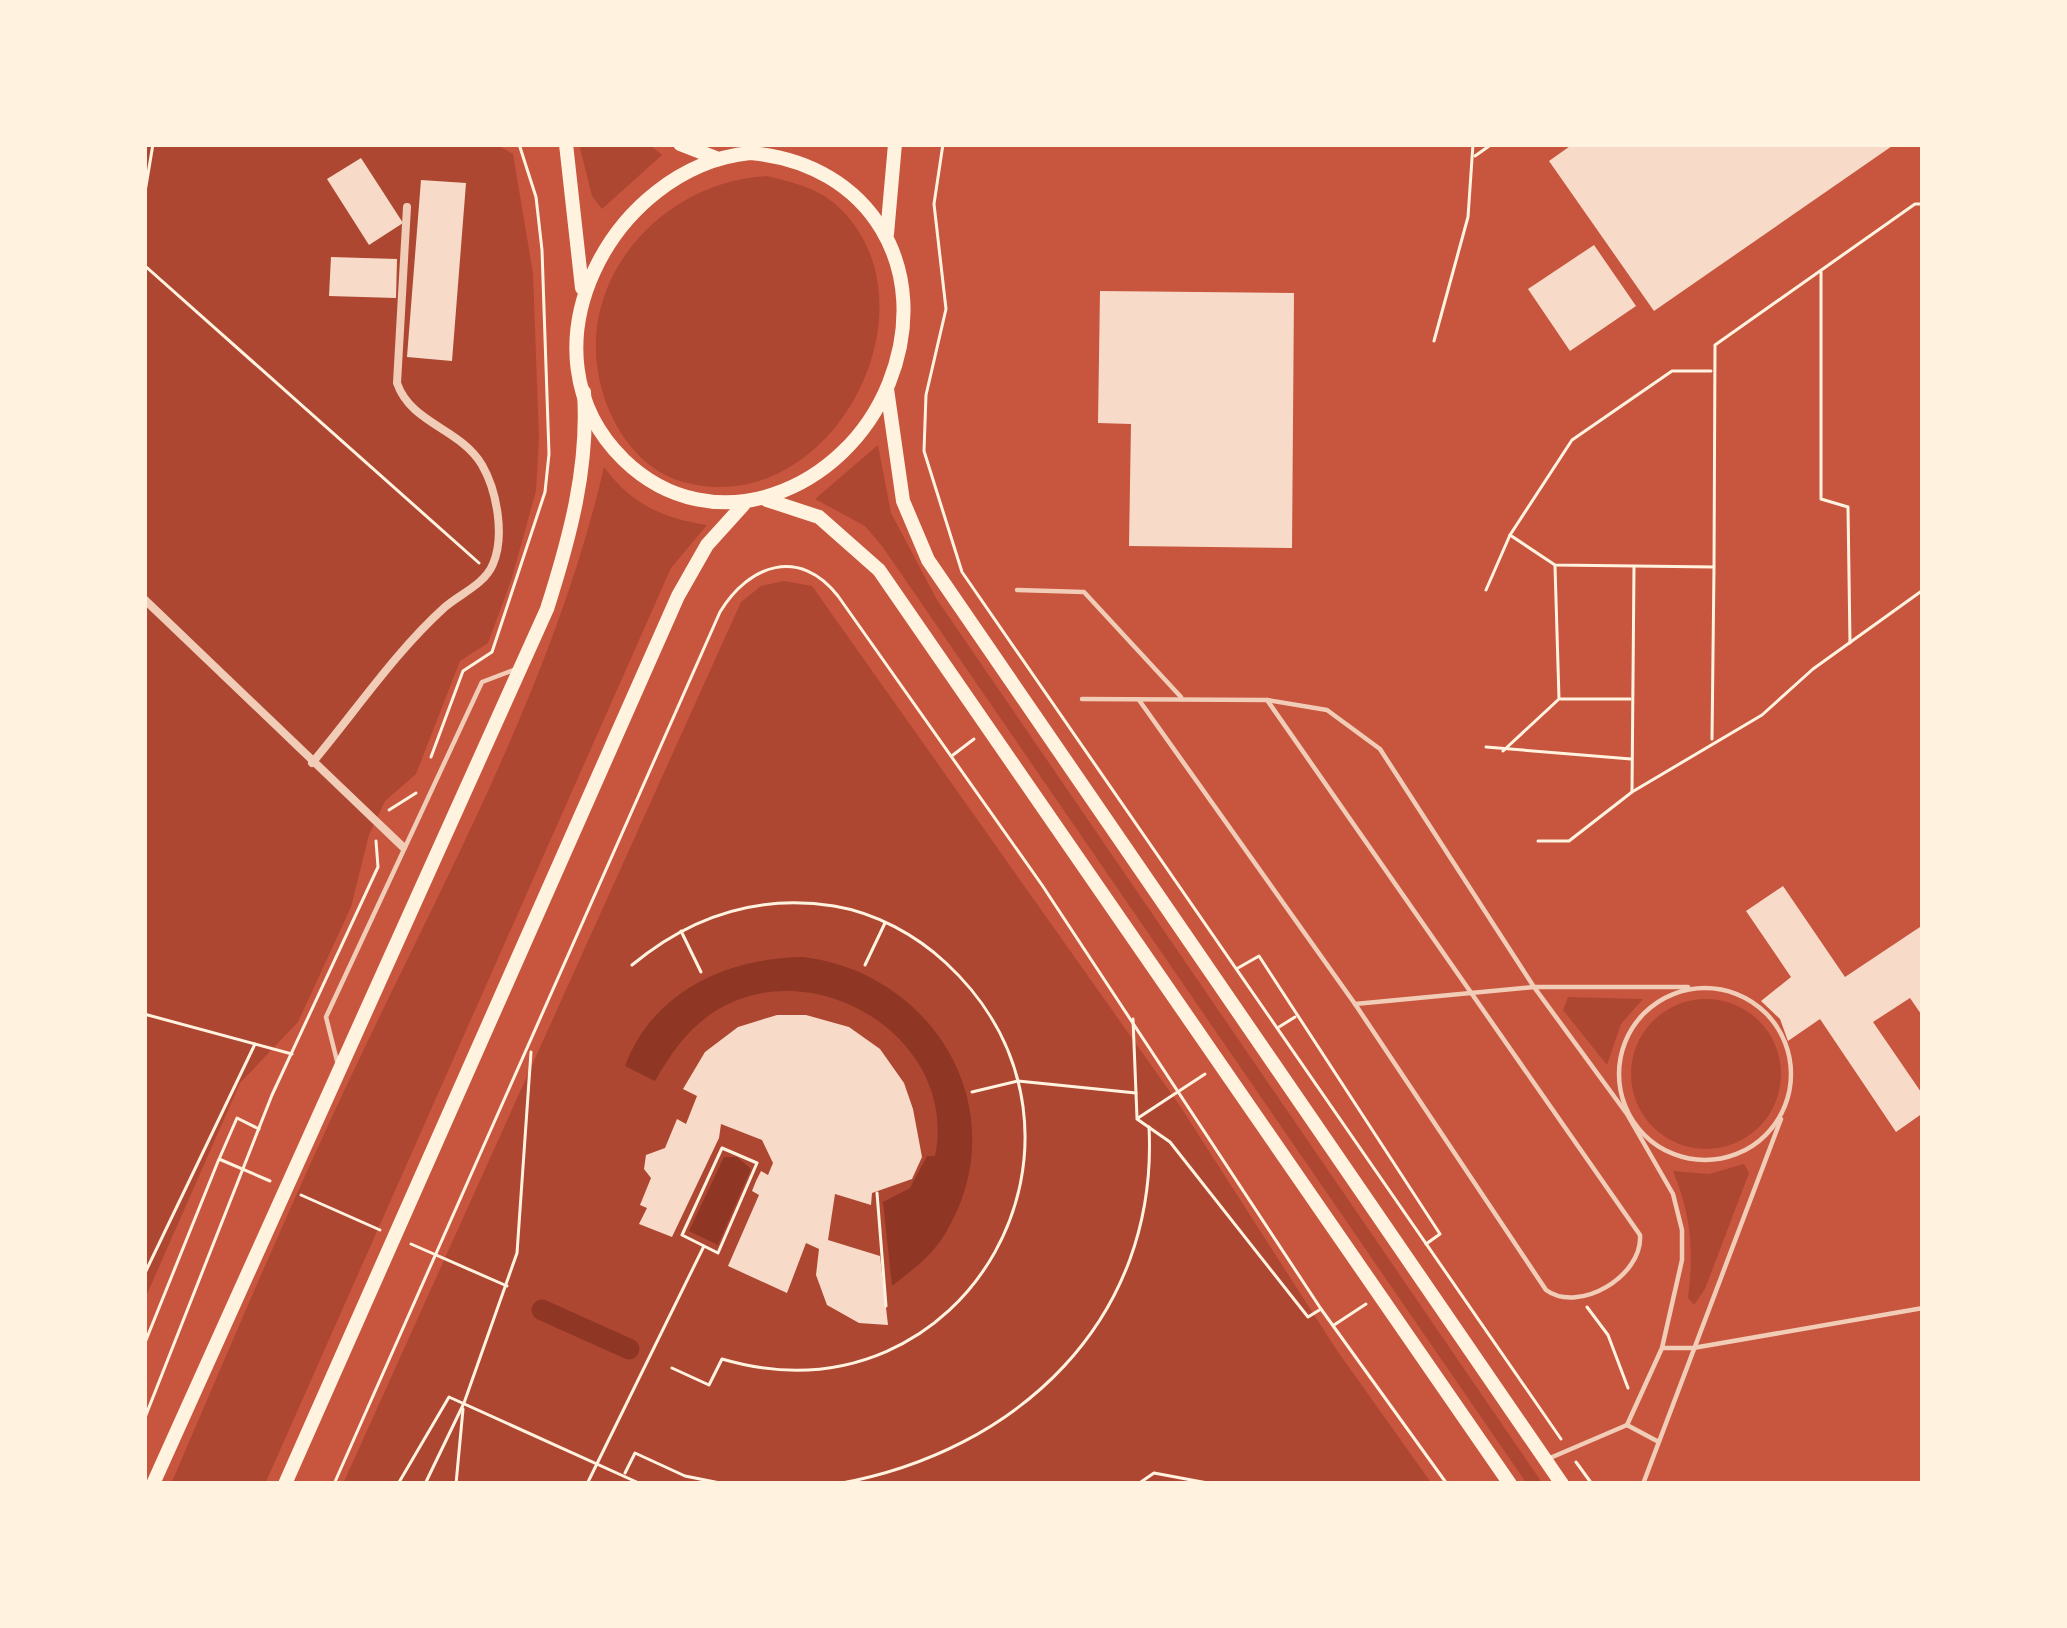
<svg xmlns="http://www.w3.org/2000/svg" width="2067" height="1628" viewBox="0 0 2067 1628" font-family="Barlow,sans-serif">
<style>
.green{fill:#ae4732}
.water{fill:#8f3625}
.lines{fill:none;stroke-linecap:round;stroke-linejoin:round}
.canal{stroke:#8f3625;stroke-width:21}
.building{fill:#f7dbc8}
.path{stroke:#fff3e0;stroke-width:3}
.service{stroke:#f1ccb7;stroke-width:4.5}
.pedestrian{stroke:#f1ccb7;stroke-width:8}
.secondary{stroke:#fff3e0;stroke-width:14}
</style>
<rect width="100%" height="100%" fill="#c8553d"/>
<!-- green -->
<g class="green">
<polygon points="144,144 495,144 513,154 533,273 539,439 536,491 511,581 488,643 460,661 416,774 385,801 369,835 351,907 298,1022 240,1083 144,1301"/>
<polygon points="579,144 649,144 662,155 602,209 592,196"/>
<path d="M767,176c23,6 48,11 67,27 112,96 0,320 -151,279 -42,-12 -70,-52 -81,-92 -31,-109 60,-209 165,-214z"/>
<polygon points="878,445 891,513 936,598 1543,1484 1527,1484 882,546 865,526 815,499"/>
<path d="M604,467c27,37 58,51 103,58l-36,43 -406,916h-94c63,-146 124,-292 193,-435 90,-188 193,-378 240,-582z"/>
<polygon points="784,581 812,586 1180,1106 1336,1349 1432,1484 343,1484 741,602 761,586"/>
<polygon points="1568,997 1643,999 1621,1024 1607,1065 1563,1010"/>
<circle cx="1706" cy="1074" r="75"/>
<path d="M1744,1164l5,9 -44,116 -11,16 -6,-7c6,-50 3,-82 -15,-127l36,3z"/>
</g>
<!-- water -->
<g class="water">
<path d="M803,957c133,16 215,157 142,277 -13,22 -34,37 -53,52l-9,-84 27,-14 17,-32h8c25,-121 -129,-211 -227,-140 -23,17 -39,40 -53,65l-30,-15c28,-75 102,-108 178,-109z"/>
<polygon points="724,1157 737,1157 751,1169 718,1245 689,1231"/>
</g>
<g class="lines">
<!-- canal -->
<polyline class="canal" points="542,1310 629,1349"/>
</g>
<!-- building -->
<g class="building">
<polygon points="1573,144 1895,144 1654,311 1549,161"/>
<polygon points="361,158 403,223 369,245 327,179"/>
<polygon points="421,180 466,183 452,361 407,357"/>
<polygon points="1594,245 1636,306 1570,351 1528,289"/>
<polygon points="331,257 397,259 396,298 329,296"/>
<polygon points="1100,291 1294,293 1292,548 1129,546 1131,424 1098,423"/>
<polygon points="1783,886 1845,977 1923,925 1923,1017 1910,998 1873,1022 1923,1095 1923,1113 1896,1132 1820,1019 1788,1041 1780,1019 1761,1001 1791,977 1746,911"/>
<polygon points="806,1015 849,1027 880,1049 904,1083 913,1109 922,1157 912,1179 872,1193 871,1205 835,1194 828,1240 880,1256 888,1325 859,1323 827,1305 816,1275 819,1249 806,1243 787,1293 728,1266 759,1195 752,1191 756,1181 761,1171 768,1175 773,1163 762,1140 721,1124 719,1138 672,1237 639,1224 647,1208 640,1205 651,1178 644,1169 646,1155 665,1148 677,1119 686,1124 697,1096 683,1089 705,1052 738,1027 777,1015"/>
</g>
<g class="lines">
<!-- path -->
<g class="path">
<polyline points="943,144 934,204 946,309 926,395 924,451 962,572 1561,1439"/>
<polyline points="1475,156 1492,144"/>
<polyline points="144,198 153,144"/>
<polyline points="144,265 479,563"/>
<polyline points="1821,272 1821,499 1848,507 1850,643"/>
<polyline points="1434,341 1468,217 1473,144"/>
<polyline points="1510,535 1555,565 1714,567 1715,345 1915,204 1923,204"/>
<polyline points="1486,590 1510,535 1572,440 1672,371 1711,371"/>
<polyline points="1561,699 1630,699"/>
<polyline points="1712,739 1714,568"/>
<polyline points="1486,747 1631,759"/>
<polyline points="1503,751 1559,699 1555,566"/>
<polyline points="953,755 974,739"/>
<polyline points="431,757 463,671 492,652 545,492 549,454 542,250 536,197 519,144"/>
<polyline points="1632,792 1634,567"/>
<polyline points="389,810 416,793"/>
<polyline points="1538,841 1569,841 1632,792 1762,715 1813,669 1923,590"/>
<polyline points="681,931 701,972"/>
<path d="M632,965c59,-49 126,-71 202,-59 42,7 82,29 112,57 184,171 21,468 -224,396l-13,26 -37,-17"/>
<polyline points="865,965 885,923"/>
<polyline points="1238,968 1259,956 1440,1234 1426,1244"/>
<polyline points="144,1014 292,1054"/>
<polyline points="1133,1019 1137,1118"/>
<polyline points="1279,1027 1295,1017"/>
<polyline points="972,1092 1018,1081 1136,1093"/>
<polyline points="1138,1118 1205,1074"/>
<polyline points="1137,1119 1170,1142 1308,1317 1321,1309"/>
<polyline points="220,1157 237,1118 259,1129"/>
<polyline points="877,1193 886,1306"/>
<polyline points="301,1195 380,1230"/>
<polyline points="411,1244 507,1286"/>
<polyline points="144,1275 255,1044"/>
<polyline points="1587,1307 1608,1335 1628,1388"/>
<polyline points="1334,1325 1366,1304"/>
<polyline points="144,1345 219,1159 270,1181"/>
<polyline points="144,1420 272,1095 378,867 376,841"/>
<polyline points="1576,1462 1592,1484"/>
<polyline points="625,1473 635,1453 685,1476 725,1484"/>
<path d="M334,1484l386,-872c29,-48 80,-65 118,-16l204,289 279,424 126,175"/>
<polyline points="398,1484 449,1397 641,1484"/>
<polyline points="425,1484 464,1403 517,1253 531,1052"/>
<polyline points="456,1484 463,1409"/>
<polyline points="587,1484 704,1246 718,1253 757,1163 722,1148 682,1235 704,1246"/>
<path d="M837,1484c180,-32 322,-164 312,-357"/>
<polyline points="1138,1484 1154,1473 1213,1484"/>
</g>
<!-- service -->
<g class="service">
<polyline points="1017,590 1084,592 1181,697"/>
<polyline points="1082,699 1267,700 1327,710 1380,749 1534,987 1627,1114 1673,1194 1682,1230 1682,1260 1662,1348 1627,1425 1550,1458"/>
<path d="M1139,700l216,304 191,286c33,24 97,-14 94,-55l-373,-535"/>
<circle cx="1705" cy="1074" r="86"/>
<polyline points="1355,1004 1534,987 1688,987"/>
<polyline points="338,1065 326,1017 482,682 516,669"/>
<polyline points="1662,1348 1693,1348 1923,1308"/>
<polyline points="1627,1425 1657,1441"/>
<polyline points="1643,1484 1781,1119"/>
</g>
<!-- pedestrian -->
<g class="pedestrian">
<polyline points="144,599 403,847"/>
<path d="M312,763c43,-51 83,-111 133,-156 15,-13 40,-23 48,-43 12,-28 4,-73 -11,-99 -22,-37 -71,-41 -85,-82l10,-176"/>
</g>
<!-- secondary -->
<g class="secondary">
<polyline points="566,144 582,288"/>
<polyline points="680,144 716,158"/>
<path d="M750,153c121,10 184,117 139,230 -43,108 -176,163 -265,77 -111,-108 -11,-293 126,-307z"/>
<polyline points="887,234 895,144"/>
<polyline points="887,389 903,501 928,560 1562,1484"/>
<polyline points="767,500 819,517 879,570 1510,1484"/>
<path d="M153,1484l394,-875c23,-72 42,-142 37,-217"/>
<polyline points="285,1484 678,596 707,545 744,504"/>
</g>
</g>
<!-- border -->
<rect width="2067" height="1628" fill="none" stroke="#fff3e0" stroke-width="294"/>
</svg>
